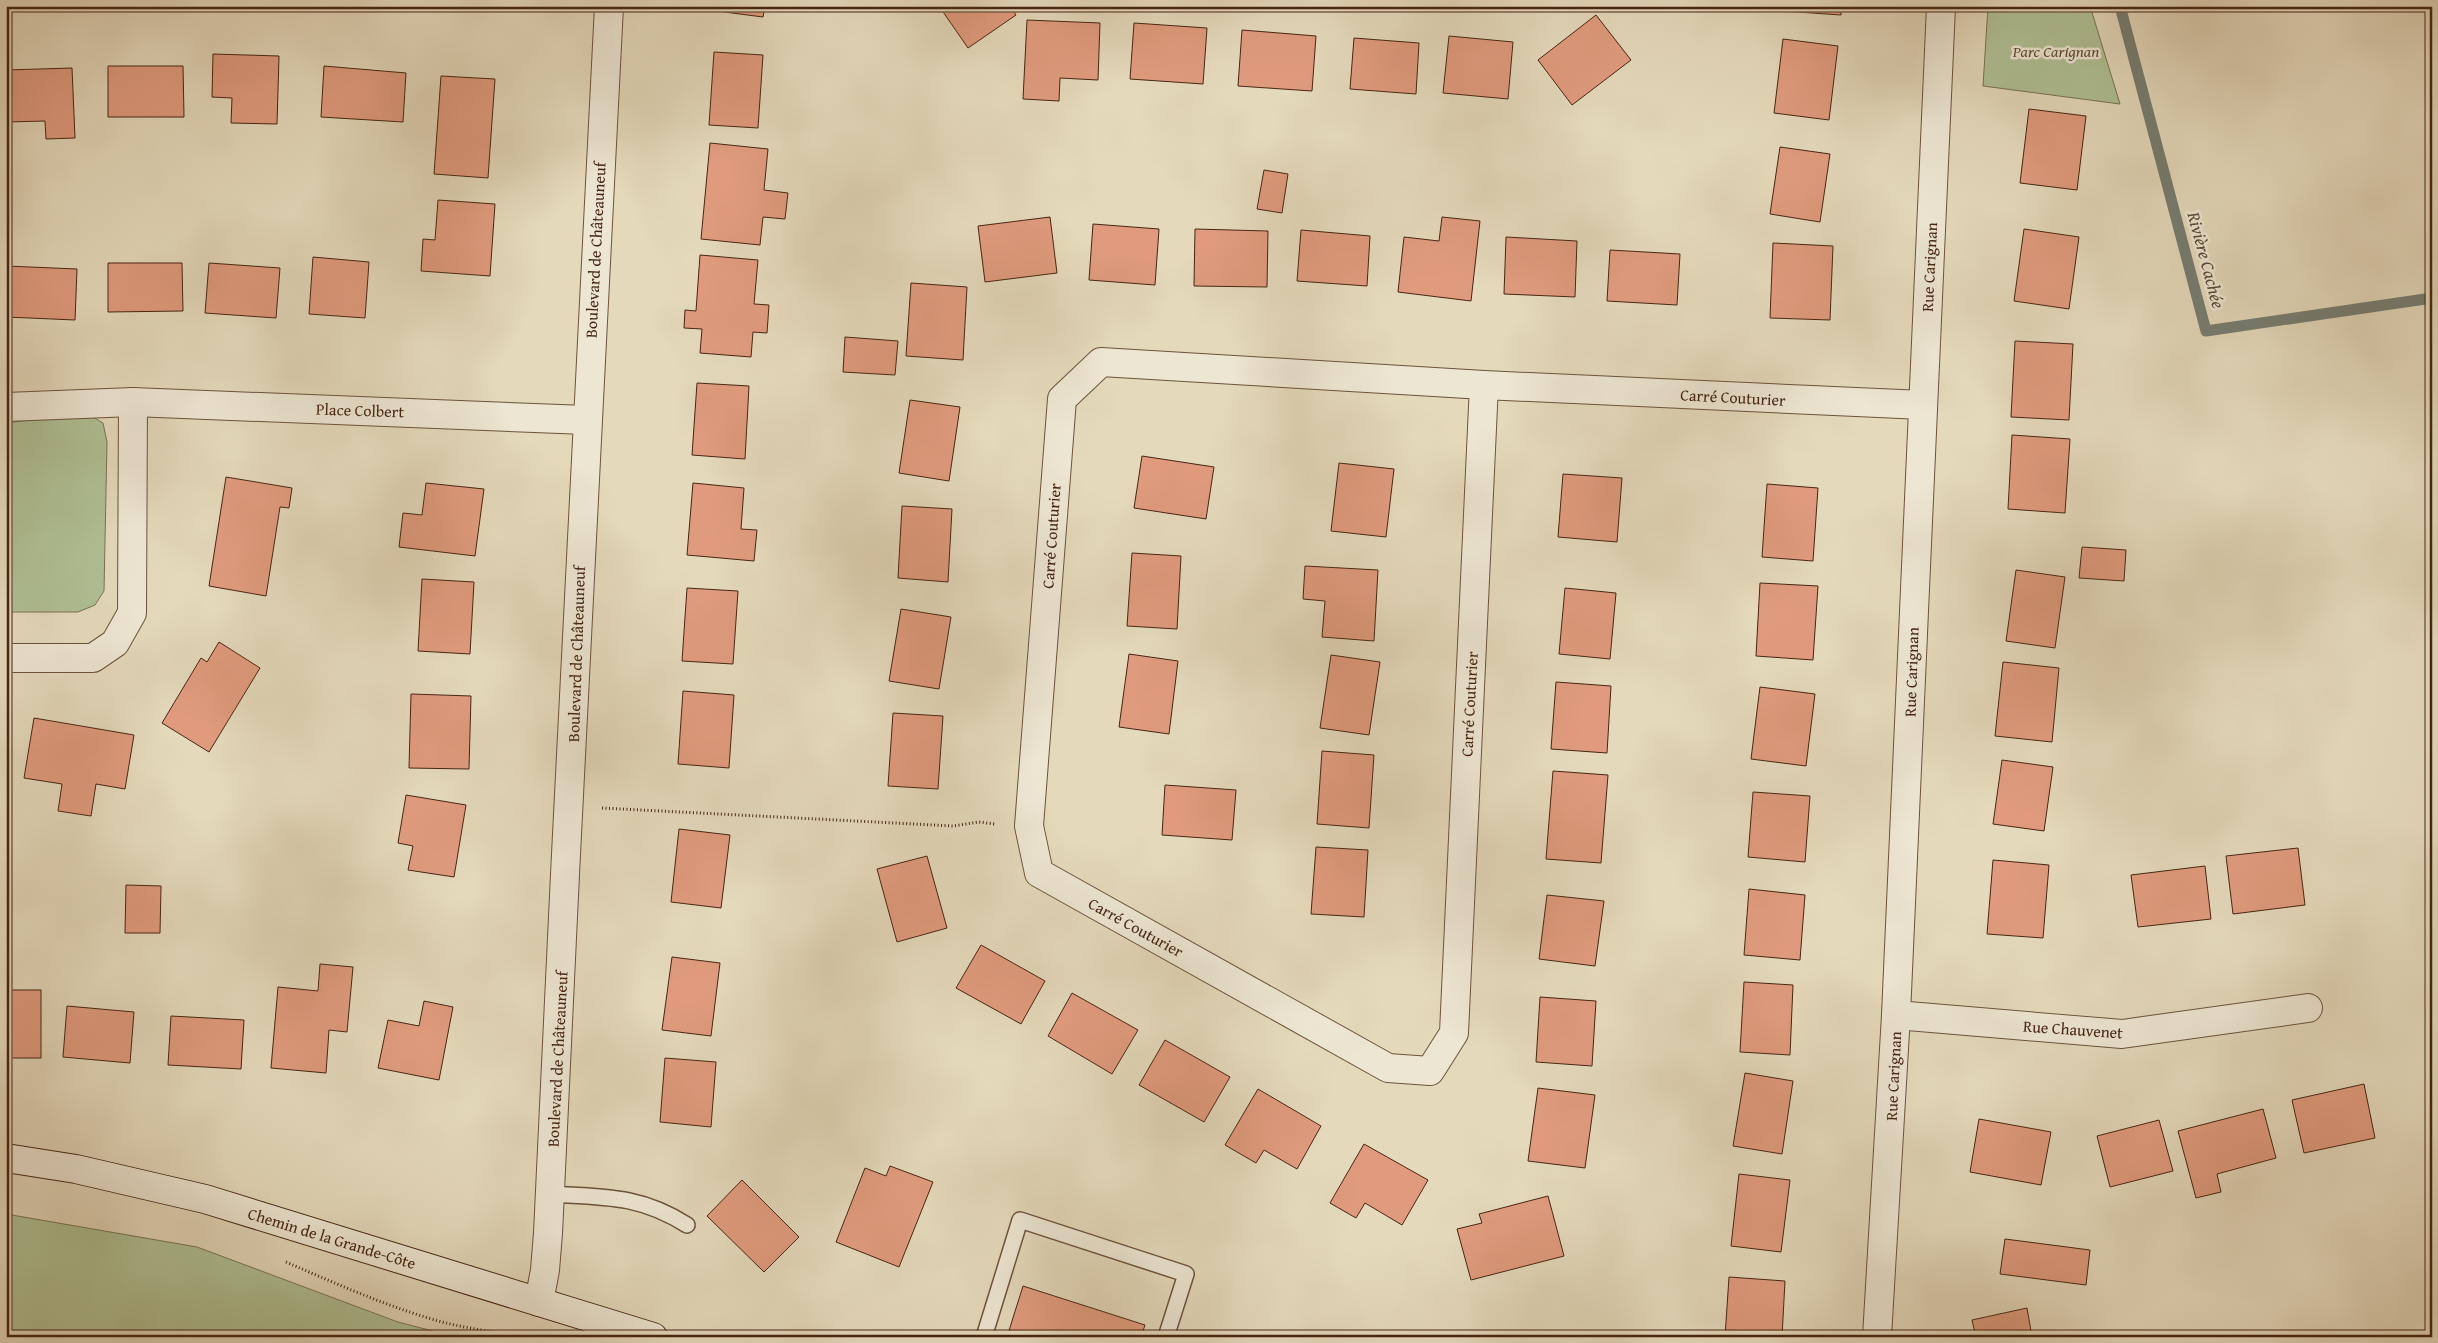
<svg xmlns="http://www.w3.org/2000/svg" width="2438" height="1343" viewBox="0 0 2438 1343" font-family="'Gentium Book Plus',serif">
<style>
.green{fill:#afc094;stroke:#7b7253}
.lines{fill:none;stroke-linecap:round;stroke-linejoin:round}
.stream{stroke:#767e73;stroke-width:11}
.building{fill:#e09b7e;stroke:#472512}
.lane-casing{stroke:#6e523c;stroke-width:18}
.street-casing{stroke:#6e523c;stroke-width:30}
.secondary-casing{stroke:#472512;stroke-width:30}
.path{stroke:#472512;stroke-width:3;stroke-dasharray:1 2.5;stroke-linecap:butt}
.lane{stroke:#ede6d3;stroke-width:15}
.street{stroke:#ede6d3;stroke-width:28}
.secondary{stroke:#ede6d3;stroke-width:28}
.labels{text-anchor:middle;stroke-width:5;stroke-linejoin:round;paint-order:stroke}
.park-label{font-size:16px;font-style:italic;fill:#614c32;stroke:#ede6d3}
.street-label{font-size:16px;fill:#472512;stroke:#ede6d3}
.water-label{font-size:18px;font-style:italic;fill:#5a4a3a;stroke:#ede6d3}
</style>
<rect width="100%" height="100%" fill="#e4d9bb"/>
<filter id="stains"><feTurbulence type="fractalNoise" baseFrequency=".004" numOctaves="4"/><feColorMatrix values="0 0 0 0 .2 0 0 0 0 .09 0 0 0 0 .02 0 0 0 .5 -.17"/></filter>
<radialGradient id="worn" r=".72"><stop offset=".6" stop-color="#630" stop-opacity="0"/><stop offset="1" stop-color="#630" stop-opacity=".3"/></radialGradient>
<!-- green -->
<g class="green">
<polygon points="1988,6 2090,6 2120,104 1983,86"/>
<polygon points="86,413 103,423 107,442 104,591 95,605 78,612 6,612 6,423"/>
<polygon points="6,1214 197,1247 398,1322 456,1337 6,1337"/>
</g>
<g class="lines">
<!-- stream -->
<polyline class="stream" points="2120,6 2206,331 2432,298"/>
</g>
<!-- building -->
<g class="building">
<polygon points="709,6 765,6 763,17 709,10"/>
<polygon points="939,6 1010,6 1016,15 968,48"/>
<polygon points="1784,6 1841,6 1841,15 1783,11"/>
<polygon points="1596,15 1631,60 1572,105 1538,60"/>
<polygon points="1027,20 1100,23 1098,80 1060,78 1059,101 1023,99"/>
<polygon points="1134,23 1207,28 1203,84 1130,79"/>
<polygon points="1242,30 1316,36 1312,91 1238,86"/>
<polygon points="1449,36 1513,42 1508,99 1443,93"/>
<polygon points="1354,38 1419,43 1416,94 1350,89"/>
<polygon points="1783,39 1838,46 1829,120 1774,113"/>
<polygon points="714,52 763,55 758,128 709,125"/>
<polygon points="213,54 279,56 277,124 231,123 232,98 212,97"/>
<polygon points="108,66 183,66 184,117 108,117"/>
<polygon points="324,66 406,73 403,122 321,117"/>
<polygon points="72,68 75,138 46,139 45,121 6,122 6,70"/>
<polygon points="441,76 495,79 488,178 434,174"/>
<polygon points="2029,109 2086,116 2077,190 2020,183"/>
<polygon points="710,143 768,149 764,190 788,193 785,219 763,217 760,245 701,239"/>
<polygon points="1780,147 1830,154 1820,222 1770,214"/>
<polygon points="1264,170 1288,174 1282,213 1257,209"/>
<polygon points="438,200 495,204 490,276 421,271 423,239 435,240"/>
<polygon points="1050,217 1057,273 985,282 978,226"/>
<polygon points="1442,217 1480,221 1471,301 1398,292 1404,237 1439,241"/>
<polygon points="1093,224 1159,229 1155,285 1089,280"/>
<polygon points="1195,229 1268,231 1267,287 1194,286"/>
<polygon points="2024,229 2079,237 2069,309 2014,301"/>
<polygon points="1301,230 1370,236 1367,286 1297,281"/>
<polygon points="1506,237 1577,241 1575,297 1504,294"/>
<polygon points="1773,243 1833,246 1830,320 1770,318"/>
<polygon points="1610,250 1680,254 1677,305 1607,301"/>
<polygon points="700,255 758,260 754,304 769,305 767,333 753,332 751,357 700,353 702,329 684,328 685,310 696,311"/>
<polygon points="313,257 369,262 365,318 309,314"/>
<polygon points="108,263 182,263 183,311 108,312"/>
<polygon points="209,263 280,268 276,318 205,313"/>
<polygon points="6,266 77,269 75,320 6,317"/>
<polygon points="911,283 967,287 963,360 906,356"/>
<polygon points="845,337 898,341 895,375 843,372"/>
<polygon points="2015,341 2073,344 2069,420 2011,417"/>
<polygon points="697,383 749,386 745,459 692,455"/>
<polygon points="910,400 960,407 949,481 899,473"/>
<polygon points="2012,435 2070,439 2065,513 2008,509"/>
<polygon points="1142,456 1214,467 1206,519 1134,508"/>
<polygon points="1339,463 1394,469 1386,537 1331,531"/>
<polygon points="1563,474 1622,478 1617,542 1558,537"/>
<polygon points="226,477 292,488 289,508 280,507 266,596 209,586"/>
<polygon points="426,483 484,489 475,556 399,547 403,513 422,515"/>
<polygon points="693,483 744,488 741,529 757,530 754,561 687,555"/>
<polygon points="1767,484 1818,488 1813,561 1762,557"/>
<polygon points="902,506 952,509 948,582 898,578"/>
<polygon points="2082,547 2126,550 2124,581 2079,578"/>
<polygon points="1132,553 1181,556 1177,629 1127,626"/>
<polygon points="1305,566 1378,570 1374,641 1322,637 1325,601 1303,599"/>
<polygon points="2016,570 2065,577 2055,648 2006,641"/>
<polygon points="422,579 474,582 470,654 418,651"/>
<polygon points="1760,583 1818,586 1813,660 1756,656"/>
<polygon points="687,588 738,591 733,664 682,661"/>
<polygon points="1565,588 1616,593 1610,659 1559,654"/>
<polygon points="901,609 951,617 939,689 889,681"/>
<polygon points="219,642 260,668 209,752 162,723 201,658 207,662"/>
<polygon points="1129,654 1178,661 1169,734 1119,727"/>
<polygon points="1331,655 1380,662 1369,735 1320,728"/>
<polygon points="2003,662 2059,668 2052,742 1995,736"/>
<polygon points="1556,682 1611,686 1607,753 1551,749"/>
<polygon points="1760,687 1815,694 1806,766 1751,759"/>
<polygon points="683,691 734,695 729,768 678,764"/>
<polygon points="411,694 471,696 469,769 409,768"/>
<polygon points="893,713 943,716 938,789 888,786"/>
<polygon points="34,718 134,735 125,789 96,784 91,816 58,811 62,784 24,778"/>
<polygon points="1322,751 1374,755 1369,828 1317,824"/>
<polygon points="2002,760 2053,767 2044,831 1993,824"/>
<polygon points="1553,771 1608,775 1601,863 1546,859"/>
<polygon points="1165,785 1236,790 1232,840 1162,835"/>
<polygon points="1753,792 1810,796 1805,862 1748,857"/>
<polygon points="406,795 466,805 454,877 408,870 413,846 398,843"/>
<polygon points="679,829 730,835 721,908 671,902"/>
<polygon points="1316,847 1368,850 1364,917 1311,914"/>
<polygon points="2298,848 2305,905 2233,914 2226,856"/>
<polygon points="927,856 947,928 897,942 877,869"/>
<polygon points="1993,860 2049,865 2043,938 1987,934"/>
<polygon points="2205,866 2211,919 2138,927 2131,875"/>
<polygon points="126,885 161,886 160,933 125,933"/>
<polygon points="1749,889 1805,895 1800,960 1744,955"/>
<polygon points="1547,895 1604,901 1595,966 1539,959"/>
<polygon points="981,945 1045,981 1021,1024 956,988"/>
<polygon points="672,957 720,963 711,1036 662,1030"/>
<polygon points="320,964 353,967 347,1032 329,1030 326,1073 271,1068 278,987 318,991"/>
<polygon points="1744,982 1793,985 1790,1055 1740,1052"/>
<rect x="6" y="990" width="35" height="68"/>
<polygon points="1072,993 1138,1030 1112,1074 1048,1036"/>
<polygon points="1540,997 1596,1001 1592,1066 1536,1062"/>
<polygon points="424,1001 453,1007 439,1080 378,1068 388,1020 419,1026"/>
<polygon points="67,1006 134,1012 130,1063 63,1057"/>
<polygon points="171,1016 244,1020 241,1069 168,1065"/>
<polygon points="1165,1040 1230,1077 1204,1122 1139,1085"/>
<polygon points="665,1058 716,1062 711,1127 660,1122"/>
<polygon points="1745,1073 1793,1081 1782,1154 1733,1146"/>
<polygon points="2364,1084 2375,1138 2304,1153 2292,1100"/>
<polygon points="1538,1088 1595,1095 1585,1168 1528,1161"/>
<polygon points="1258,1089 1321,1126 1297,1169 1264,1150 1256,1163 1225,1145"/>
<polygon points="2263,1109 2276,1158 2217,1174 2221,1192 2196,1198 2178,1131"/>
<polygon points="1979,1119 2051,1132 2041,1185 1970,1172"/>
<polygon points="2159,1120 2173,1171 2110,1187 2097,1136"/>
<polygon points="1364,1144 1428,1180 1402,1225 1365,1203 1356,1218 1330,1203"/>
<polygon points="890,1166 933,1182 899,1267 836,1242 865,1168 886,1176"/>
<polygon points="1739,1174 1790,1180 1781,1252 1731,1246"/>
<polygon points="742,1180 799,1237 764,1272 707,1216"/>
<polygon points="1548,1196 1564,1256 1471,1280 1457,1229 1482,1223 1479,1214"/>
<polygon points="2005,1239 2090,1250 2086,1285 2000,1274"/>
<polygon points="1729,1277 1785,1281 1782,1337 1725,1337"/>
<polygon points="1023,1286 1145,1325 1141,1337 1007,1337"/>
<polygon points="2027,1308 2032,1337 1976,1337 1972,1320"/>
</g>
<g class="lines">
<defs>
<g id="lane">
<path d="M550,1194c54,3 90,1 137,31"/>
<polyline points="984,1337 1020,1220 1186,1274 1166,1337"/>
</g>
<g id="street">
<polyline points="1484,385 1454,1033 1430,1071 1388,1068 1039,873 1029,826 1062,399 1101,362 1484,385 1923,405"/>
<polyline points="6,407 133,402 586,420"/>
<polyline points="6,658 93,658 115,643 132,613 133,402"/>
<polyline points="1896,1015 2122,1034 2308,1008"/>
<path d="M539,1302l6,-32 3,-37c20,-409 37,-818 61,-1227"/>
<polyline points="1877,1337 1896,1015 1941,6"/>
</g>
<polyline id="secondary" points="6,1158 76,1169 205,1199 653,1337"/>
</defs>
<!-- lane casing -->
<use href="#lane" class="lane-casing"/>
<!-- street casing -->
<use href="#street" class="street-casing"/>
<!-- secondary casing -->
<use href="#secondary" class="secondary-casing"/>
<!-- path -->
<g class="path">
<polyline points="602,808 953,826 979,822 995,824"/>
<path d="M286,1262c51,22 102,45 156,60 27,7 55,10 83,15"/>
</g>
<!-- lane -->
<use href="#lane" class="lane"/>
<!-- street -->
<use href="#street" class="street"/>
<!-- secondary -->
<use href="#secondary" class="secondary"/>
</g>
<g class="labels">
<!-- park labels -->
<g class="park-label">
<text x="2056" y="57">Parc Carignan</text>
</g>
<!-- street labels -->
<g class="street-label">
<text transform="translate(595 250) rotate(-87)" y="6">Boulevard de Châteauneuf</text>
<text transform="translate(1929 267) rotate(-87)" y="6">Rue Carignan</text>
<text transform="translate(1733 397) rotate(3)" y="6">Carré Couturier</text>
<text transform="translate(360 410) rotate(2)" y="6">Place Colbert</text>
<text transform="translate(1051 536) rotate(-86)" y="6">Carré Couturier</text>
<text transform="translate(576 654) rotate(-88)" y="6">Boulevard de Châteauneuf</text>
<text transform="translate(1911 672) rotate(-88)" y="6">Rue Carignan</text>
<text transform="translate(1469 704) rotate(-87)" y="6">Carré Couturier</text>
<text transform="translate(1136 927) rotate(29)" y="6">Carré Couturier</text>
<text transform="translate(2073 1029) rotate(4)" y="6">Rue Chauvenet</text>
<text transform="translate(557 1059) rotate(-87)" y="6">Boulevard de Châteauneuf</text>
<text transform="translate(1893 1076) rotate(-87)" y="6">Rue Carignan</text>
<text transform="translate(332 1238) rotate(17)" y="6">Chemin de la Grande-Côte</text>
</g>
<!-- water labels -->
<g class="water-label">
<text transform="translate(2206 260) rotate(75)" y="6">Rivière Cachée</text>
</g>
</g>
<!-- margin -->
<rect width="2438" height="1343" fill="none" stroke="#e4d9bb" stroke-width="25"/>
<rect x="8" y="8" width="2423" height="1328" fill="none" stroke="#472512" stroke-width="2.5"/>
<rect x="12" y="12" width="2413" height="1318" fill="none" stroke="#472512"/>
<rect width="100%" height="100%" filter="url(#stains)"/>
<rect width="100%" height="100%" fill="url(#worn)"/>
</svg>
